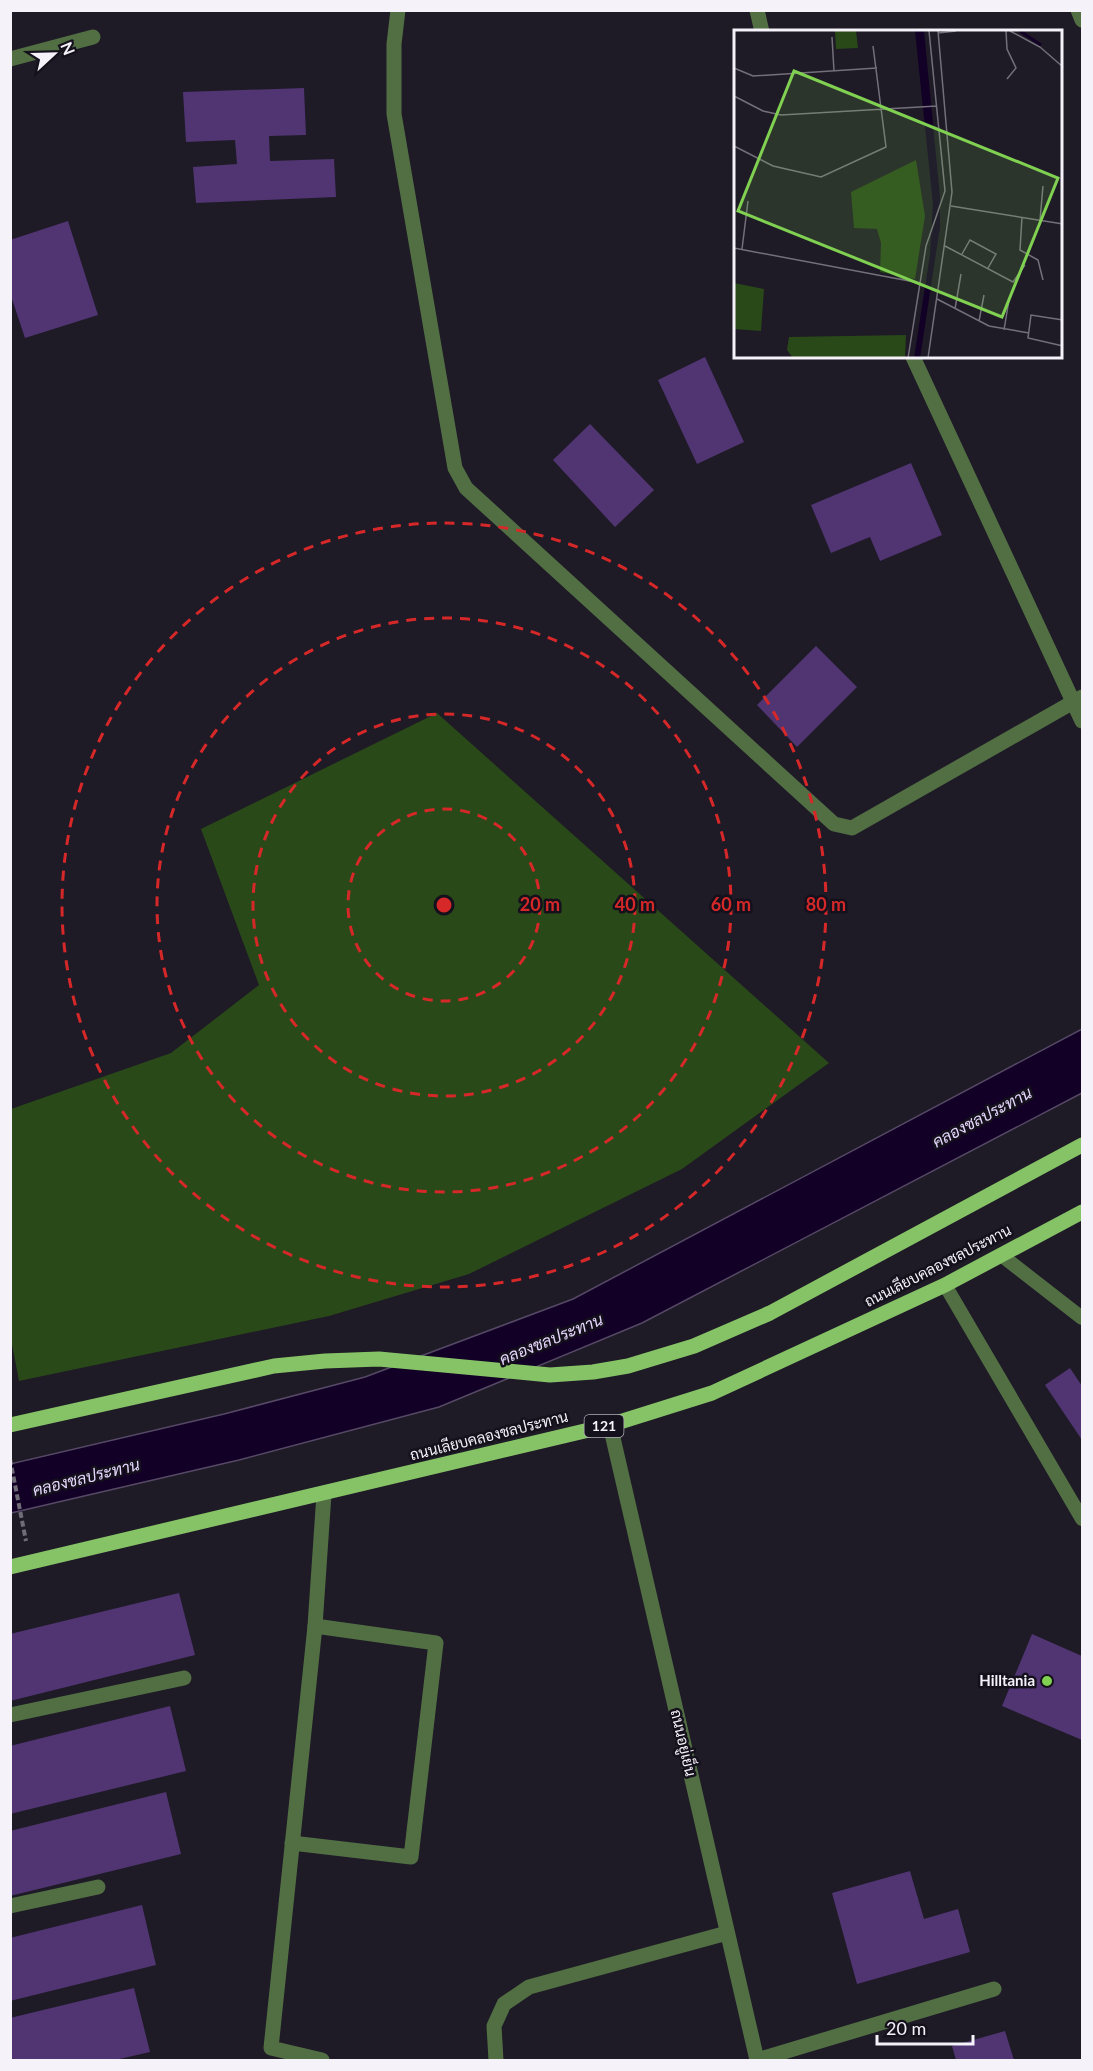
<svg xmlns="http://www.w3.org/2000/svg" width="1093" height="2071" viewBox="0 0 1093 2071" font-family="Lato,Sarabun,sans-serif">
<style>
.green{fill:#2a4919}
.water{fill:#120026;stroke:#564966;stroke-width:1.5}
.building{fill:#503572}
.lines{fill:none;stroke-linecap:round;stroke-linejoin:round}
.path{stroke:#706c77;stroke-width:4;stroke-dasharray:6 3;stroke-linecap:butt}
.service{stroke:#526f44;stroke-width:14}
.minor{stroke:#526f44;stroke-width:15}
.primary{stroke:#86c367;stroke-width:15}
.ring{fill:none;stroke:#d62828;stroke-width:3;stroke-dasharray:10 8}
.poi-dot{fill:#80d051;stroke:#15111c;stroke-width:2}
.labels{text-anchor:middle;stroke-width:5;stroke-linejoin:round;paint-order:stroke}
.shield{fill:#15111c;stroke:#b2aeb7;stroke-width:1.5}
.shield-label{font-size:14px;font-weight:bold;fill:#f5f2fa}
.street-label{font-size:15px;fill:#f5f2fa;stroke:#15111c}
.poi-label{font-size:15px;font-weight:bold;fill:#f5f2fa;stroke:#15111c;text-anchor:end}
.water-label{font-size:16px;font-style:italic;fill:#e5d7fd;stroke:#15111c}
.inset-river{fill:none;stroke:#120026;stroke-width:3}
.inset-road{fill:none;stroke:#74707b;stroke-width:1.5}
.view{fill:#80d051;fill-opacity:0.15;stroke:#80d051;stroke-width:3}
.inset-edge{fill:none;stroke:#f5f2fa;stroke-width:3}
.centre{fill:#d62828;stroke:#15111c;stroke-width:3}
.ring-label{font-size:18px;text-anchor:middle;font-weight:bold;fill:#d62828;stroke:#15111c;stroke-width:5;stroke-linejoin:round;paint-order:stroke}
</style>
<rect width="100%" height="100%" fill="#1e1a26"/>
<!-- green -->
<polygon class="green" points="437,713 829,1063 682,1169 469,1274 329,1316 19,1381 10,1334 11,1109 171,1053 259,985 201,829"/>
<!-- water -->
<polygon class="water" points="1082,1029 1082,1093 642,1323 439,1407 239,1460 11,1513 10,1464 224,1414 365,1377 573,1299"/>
<!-- building -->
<g class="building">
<polygon points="304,88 306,135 269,136 270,161 334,159 336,197 196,203 193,167 237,164 235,140 186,142 183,92"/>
<polygon points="68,221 98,315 25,338 10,293 10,240"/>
<polygon points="705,357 744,442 697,464 658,380"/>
<polygon points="590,424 654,490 615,527 553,460"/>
<polygon points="911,463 942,535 880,561 870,537 831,553 811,505"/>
<polygon points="816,646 857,687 797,747 757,705"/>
<polygon points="1070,1368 1082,1386 1082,1440 1045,1385"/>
<polygon points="179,1593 195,1655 10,1701 10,1634"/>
<polygon points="1032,1634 1082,1656 1082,1740 1002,1706"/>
<polygon points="170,1706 186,1771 10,1814 10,1746"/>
<polygon points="166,1792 181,1854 10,1896 10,1831"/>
<polygon points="910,1871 924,1919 958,1909 970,1952 857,1984 832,1893"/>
<polygon points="142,1905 156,1965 10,2001 10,1938"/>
<polygon points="134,1988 150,2052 115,2060 10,2060 10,2018"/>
<polygon points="1005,2031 1014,2060 956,2060 952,2046"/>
</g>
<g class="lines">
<!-- path -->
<polyline class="path" points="10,1459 26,1541"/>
<!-- service -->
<g class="service">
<polyline points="1001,1255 1082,1318"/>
<polyline points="945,1285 1082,1519"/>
</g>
<!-- minor -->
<g class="minor">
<polyline points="398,10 394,44 394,114 455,468 466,488 834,824 852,828 1082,697"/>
<polyline points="757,10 762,32"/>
<polyline points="1078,10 1082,20"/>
<polyline points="10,59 93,37"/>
<polyline points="913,357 1082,721"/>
<polyline points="610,1425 757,2060"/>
<polyline points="10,1715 184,1678"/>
<polyline points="292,1843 411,1857 436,1643 315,1626"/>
<polyline points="10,1906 98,1887"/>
<polyline points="322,2060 271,2048 315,1626 324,1494"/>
<polyline points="496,2060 494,2026 504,2004 529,1987 727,1933"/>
<polyline points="757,2060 994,1989"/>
</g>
<!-- primary -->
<g class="primary">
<polyline points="10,1425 274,1366 325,1361 379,1359 550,1375 593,1372 628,1366 694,1346 770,1313 1082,1145"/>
<polyline points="10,1567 610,1425 712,1393 945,1285 1082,1212"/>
</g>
</g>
<!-- distance rings -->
<g class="ring">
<circle cx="444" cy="905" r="96"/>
<circle cx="444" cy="905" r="191"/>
<circle cx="444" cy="905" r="287"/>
<circle cx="444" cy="905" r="382"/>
</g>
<!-- markers -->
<circle class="poi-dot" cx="1047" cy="1681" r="6"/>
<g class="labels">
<!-- shield labels -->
<rect class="shield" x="584.5" y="1415" width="39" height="22" rx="4.5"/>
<g class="shield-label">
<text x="604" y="1431">121</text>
</g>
<!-- street labels -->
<g class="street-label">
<text transform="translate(938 1266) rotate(-27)" y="5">ถนนเลียบคลองชลประทาน</text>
<text transform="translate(489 1436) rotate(-14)" y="5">ถนนเลียบคลองชลประทาน</text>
<text transform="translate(683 1743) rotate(77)" y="5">ถนนอยู่เย็น</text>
</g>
<!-- poi labels -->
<g class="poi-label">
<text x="1035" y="1686">Hilltania</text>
</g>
<!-- water labels -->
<g class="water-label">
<text transform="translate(982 1117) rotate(-28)" y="6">คลองชลประทาน</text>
<text transform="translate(551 1339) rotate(-22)" y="6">คลองชลประทาน</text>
<text transform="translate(86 1477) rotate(-14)" y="6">คลองชลประทาน</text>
</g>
</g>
<!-- overview -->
<g transform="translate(734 30)">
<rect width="328" height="328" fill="#1e1a26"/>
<path d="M101,1h21l2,17 -22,1zM182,130l9,56 -10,63 -35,-7 1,-29 -4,-14 -23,-1 -3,-36zM0,253l30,6 -3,42 -27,-2zM172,305l-1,23h-112l-6,-8 2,-13z" fill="#2a4919"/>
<path d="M181,1h9l16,166v30l-20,131h-6l16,-103 3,-51z" fill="#120026"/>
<path class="inset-river" d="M286,1l21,14"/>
<path class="inset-road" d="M272,1l1,18 9,19 -9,11M276,1l30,16 23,20M204,3l18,-2M98,7l2,34M0,38l19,8 124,-8M0,66l29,15 18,4 156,-9M0,116l39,20 48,11 65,-30 -13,-101M217,176l112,18M288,187l-2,33 18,10 5,20M306,190l3,-34M211,216l68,36 12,-17M0,218l186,35M8,219l6,-48M228,224l8,-14 26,14 -8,14M203,269l52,27 40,7M221,279l6,-35M329,290l-32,-5 -3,23 35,8M245,291l5,-26M270,300l5,-30M174,328l18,-112 19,-55 -16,-160M194,328l24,-166 -14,-161"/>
<path class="view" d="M60,41l264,107 -56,139 -264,-106z"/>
<rect width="328" height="328" class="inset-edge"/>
</g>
<circle cx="444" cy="905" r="9" class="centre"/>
<g class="ring-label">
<text x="540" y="911">20 m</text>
<text x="635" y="911">40 m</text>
<text x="731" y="911">60 m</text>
<text x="826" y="911">80 m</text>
</g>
<!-- border -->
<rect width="1093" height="2071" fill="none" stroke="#f5f2fa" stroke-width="24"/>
<!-- north arrow -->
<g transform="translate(54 54) rotate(68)" stroke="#15111c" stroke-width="4.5" paint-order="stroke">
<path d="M0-4.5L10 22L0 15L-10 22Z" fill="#f5f2fa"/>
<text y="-9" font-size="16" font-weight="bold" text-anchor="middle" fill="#f5f2fa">N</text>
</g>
<!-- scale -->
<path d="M877 2035v9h96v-9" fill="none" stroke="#f5f2fa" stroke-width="3"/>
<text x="886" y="2035" font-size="18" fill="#f5f2fa" stroke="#15111c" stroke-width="4.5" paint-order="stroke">20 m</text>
</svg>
